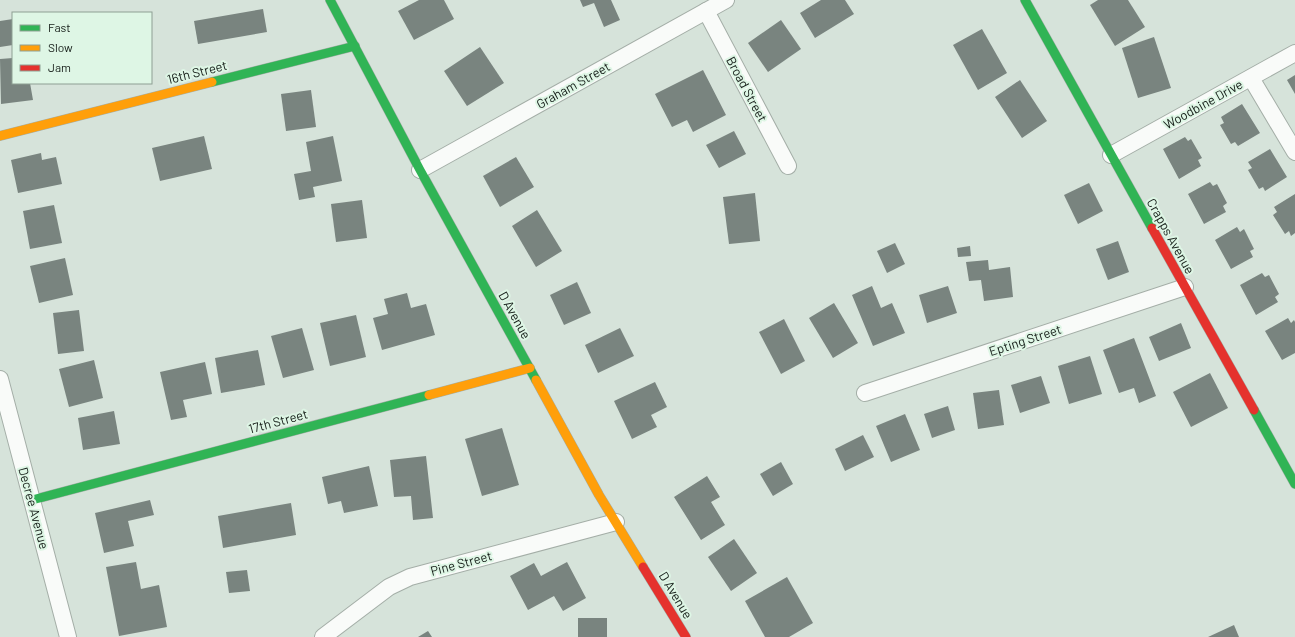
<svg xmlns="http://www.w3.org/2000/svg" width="1295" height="637" viewBox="0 0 1295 637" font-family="Barlow,sans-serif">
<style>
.building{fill:#79847f}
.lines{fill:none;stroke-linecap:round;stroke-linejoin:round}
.street-casing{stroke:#a4aea7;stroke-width:18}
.fast-casing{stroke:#a4aea7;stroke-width:10}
.slow-casing{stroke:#a4aea7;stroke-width:10}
.jam-casing{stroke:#a4aea7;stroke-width:10}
.street{stroke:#f9fbf9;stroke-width:16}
.fast{stroke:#30b455;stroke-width:9}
.slow{stroke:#ff9f0a;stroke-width:9}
.jam{stroke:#e5322d;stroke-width:9}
.labels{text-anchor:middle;stroke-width:4;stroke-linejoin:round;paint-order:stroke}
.street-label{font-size:13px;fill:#151d18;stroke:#def6e5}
</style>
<rect width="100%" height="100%" fill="#d6e3da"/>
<!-- building -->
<g class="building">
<polygon points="419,0 444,0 454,19 414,40 398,11"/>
<polygon points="580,0 611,0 620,20 604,27 594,3 583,7"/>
<polygon points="821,0 845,0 854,14 815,38 800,13"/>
<polygon points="1098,0 1128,0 1145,27 1115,46 1090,5"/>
<polygon points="263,9 267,32 198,44 194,21"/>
<polygon points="13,19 13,45 0,47 0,21"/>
<polygon points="781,20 801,49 768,72 748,43"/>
<polygon points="982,29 1007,73 978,90 953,45"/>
<polygon points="1154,37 1171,88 1138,98 1122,48"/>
<polygon points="480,47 504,83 467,106 444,71"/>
<polygon points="13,58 13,83 30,83 33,100 1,104 0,59"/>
<polygon points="703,70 726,115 693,132 687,120 672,127 655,94"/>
<polygon points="1295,75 1295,94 1287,80"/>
<polygon points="1020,80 1047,121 1022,138 995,97"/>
<polygon points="311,90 316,127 286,131 281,94"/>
<polygon points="1242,104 1260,133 1238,146 1235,142 1231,144 1220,125 1224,123 1221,117"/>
<polygon points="734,131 746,154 719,168 706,145"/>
<polygon points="204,136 212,169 160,181 152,148"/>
<polygon points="333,136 342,181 313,187 315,197 299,200 294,174 311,171 306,142"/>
<polygon points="1185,137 1188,141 1191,139 1202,158 1198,160 1201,166 1179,179 1163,149"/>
<polygon points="1270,149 1287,177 1265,191 1263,187 1259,189 1248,170 1252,168 1248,162"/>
<polygon points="41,153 42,160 56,157 62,184 18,193 11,160"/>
<polygon points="516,157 534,187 500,207 483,176"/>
<polygon points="1210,182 1213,186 1217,184 1227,203 1223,206 1226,212 1204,224 1188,194"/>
<polygon points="1089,183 1103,211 1078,224 1064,195"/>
<polygon points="755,193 760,241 729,244 723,197"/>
<polygon points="1295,194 1295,233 1291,236 1289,231 1285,234 1273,215 1277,212 1274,207"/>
<polygon points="362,200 367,238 336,242 331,204"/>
<polygon points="54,205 62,243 30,249 23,211"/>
<polygon points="537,210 562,251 536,267 512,226"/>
<polygon points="1237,227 1240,232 1244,229 1254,249 1250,251 1253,257 1231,269 1215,240"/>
<polygon points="1118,241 1129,272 1108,280 1096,249"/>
<polygon points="895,243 905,264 887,273 877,251"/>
<polygon points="970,246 971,256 958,257 957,248"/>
<polygon points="65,258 73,295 39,303 30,266"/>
<polygon points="988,260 989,270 1010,267 1013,297 984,301 981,280 969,281 966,262"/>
<polygon points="1262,273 1265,277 1269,275 1279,294 1275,297 1278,302 1256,315 1240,285"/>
<polygon points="577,282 591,313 564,325 550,295"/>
<polygon points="872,286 881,308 892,303 905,333 873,346 852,295"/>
<polygon points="948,286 957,313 927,323 919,295"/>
<polygon points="407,293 411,308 426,304 435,335 382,350 373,318 388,314 384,299"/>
<polygon points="834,303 858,343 833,358 809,318"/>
<polygon points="79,310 84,351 58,354 53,313"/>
<polygon points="356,315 366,357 330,366 320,323"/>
<polygon points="1288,318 1291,323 1294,320 1295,322 1295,353 1282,360 1265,331"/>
<polygon points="784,319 805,361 781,374 759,332"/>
<polygon points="1181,323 1191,348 1159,361 1149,337"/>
<polygon points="302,328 314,370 283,378 271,336"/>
<polygon points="620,328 634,356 598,373 585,345"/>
<polygon points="1134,338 1156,396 1139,403 1134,388 1119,393 1103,350"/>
<polygon points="258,350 265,385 221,393 215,358"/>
<polygon points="1090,356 1102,394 1069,404 1058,366"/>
<polygon points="94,360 103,398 69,407 59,369"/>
<polygon points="205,362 212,394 183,400 187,417 171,420 160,372"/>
<polygon points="1210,373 1228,408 1191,427 1173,392"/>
<polygon points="1041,376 1050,403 1020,413 1011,385"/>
<polygon points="655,382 667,407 651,415 657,427 632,439 614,401"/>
<polygon points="999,390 1004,425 978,429 973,393"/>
<polygon points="948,406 955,430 932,438 924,414"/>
<polygon points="114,411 120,444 83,450 78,418"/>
<polygon points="905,414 920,450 891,462 876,426"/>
<polygon points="502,428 519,485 482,496 465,439"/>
<polygon points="863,435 874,457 845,471 835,449"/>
<polygon points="426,456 433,518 413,520 411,496 394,497 390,460"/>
<polygon points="781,462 793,484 773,496 760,474"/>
<polygon points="369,466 378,506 344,513 341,501 328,504 322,477"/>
<polygon points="707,476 720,497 711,502 725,525 701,540 674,497"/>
<polygon points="150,500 154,515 128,521 134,546 104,553 95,513"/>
<polygon points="291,503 296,535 223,548 218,516"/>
<polygon points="734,539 757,573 731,591 708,557"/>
<polygon points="136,562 141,589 159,585 167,627 119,636 106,567"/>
<polygon points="567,562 586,598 563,611 554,596 528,610 510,576 534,563 541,576"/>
<polygon points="247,570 250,591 229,593 226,572"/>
<polygon points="787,577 813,623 789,637 765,637 745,601"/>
<rect x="578" y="618" width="29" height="19"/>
<polygon points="1234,625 1239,637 1208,637"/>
<polygon points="428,631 432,637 418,637"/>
</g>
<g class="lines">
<defs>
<g id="street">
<polyline points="706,11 788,166"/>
<polyline points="1251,78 1295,152"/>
<polyline points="1111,155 1295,53"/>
<polyline points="420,170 726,0"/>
<polyline points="0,379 68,637"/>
<polyline points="865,393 1185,287"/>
<polyline points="323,637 389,587 410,577 616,522"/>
</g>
<g id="fast">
<polyline points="330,0 420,170 536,380"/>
<polyline points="1025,0 1152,228"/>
<polyline points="212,82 355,46"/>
<polyline points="1254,410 1295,484"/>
<polyline points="32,500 429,395"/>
</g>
<g id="slow">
<polyline points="0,136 212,82"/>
<polyline points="536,380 599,495 643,567"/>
<polyline points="429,395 530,368"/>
</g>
<g id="jam">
<polyline points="1152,228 1254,410"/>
<polyline points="643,567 686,637"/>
</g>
</defs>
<!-- street casing -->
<use href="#street" class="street-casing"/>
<!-- fast casing -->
<use href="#fast" class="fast-casing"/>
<!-- slow casing -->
<use href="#slow" class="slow-casing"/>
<!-- jam casing -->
<use href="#jam" class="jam-casing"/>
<!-- street -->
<use href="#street" class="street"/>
<!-- fast -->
<use href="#fast" class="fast"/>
<!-- slow -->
<use href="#slow" class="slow"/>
<!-- jam -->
<use href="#jam" class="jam"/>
</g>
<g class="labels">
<!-- street labels -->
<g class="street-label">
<text transform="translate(197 72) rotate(-14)" y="5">16th Street</text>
<text transform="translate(573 85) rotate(-29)" y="5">Graham Street</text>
<text transform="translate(747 89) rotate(62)" y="5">Broad Street</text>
<text transform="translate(1203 104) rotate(-29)" y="5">Woodbine Drive</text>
<text transform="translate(1171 236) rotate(61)" y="5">Crapps Avenue</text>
<text transform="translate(515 315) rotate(61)" y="5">D Avenue</text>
<text transform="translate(1025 340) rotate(-18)" y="5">Epting Street</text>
<text transform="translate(278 421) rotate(-15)" y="5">17th Street</text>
<text transform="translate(34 508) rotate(75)" y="5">Decree Avenue</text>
<text transform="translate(461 563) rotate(-15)" y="5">Pine Street</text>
<text transform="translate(676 595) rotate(59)" y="5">D Avenue</text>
</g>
</g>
<!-- legend -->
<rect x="12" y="12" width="140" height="72" fill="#def6e5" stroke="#8e9f93"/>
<rect x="20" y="25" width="20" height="6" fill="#30b455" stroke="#8e9f93"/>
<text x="48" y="32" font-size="12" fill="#151d18">Fast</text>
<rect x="20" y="45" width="20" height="6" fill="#ff9f0a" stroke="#8e9f93"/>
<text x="48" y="52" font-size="12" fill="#151d18">Slow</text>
<rect x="20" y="65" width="20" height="6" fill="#e5322d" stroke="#8e9f93"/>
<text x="48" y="72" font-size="12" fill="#151d18">Jam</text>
</svg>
